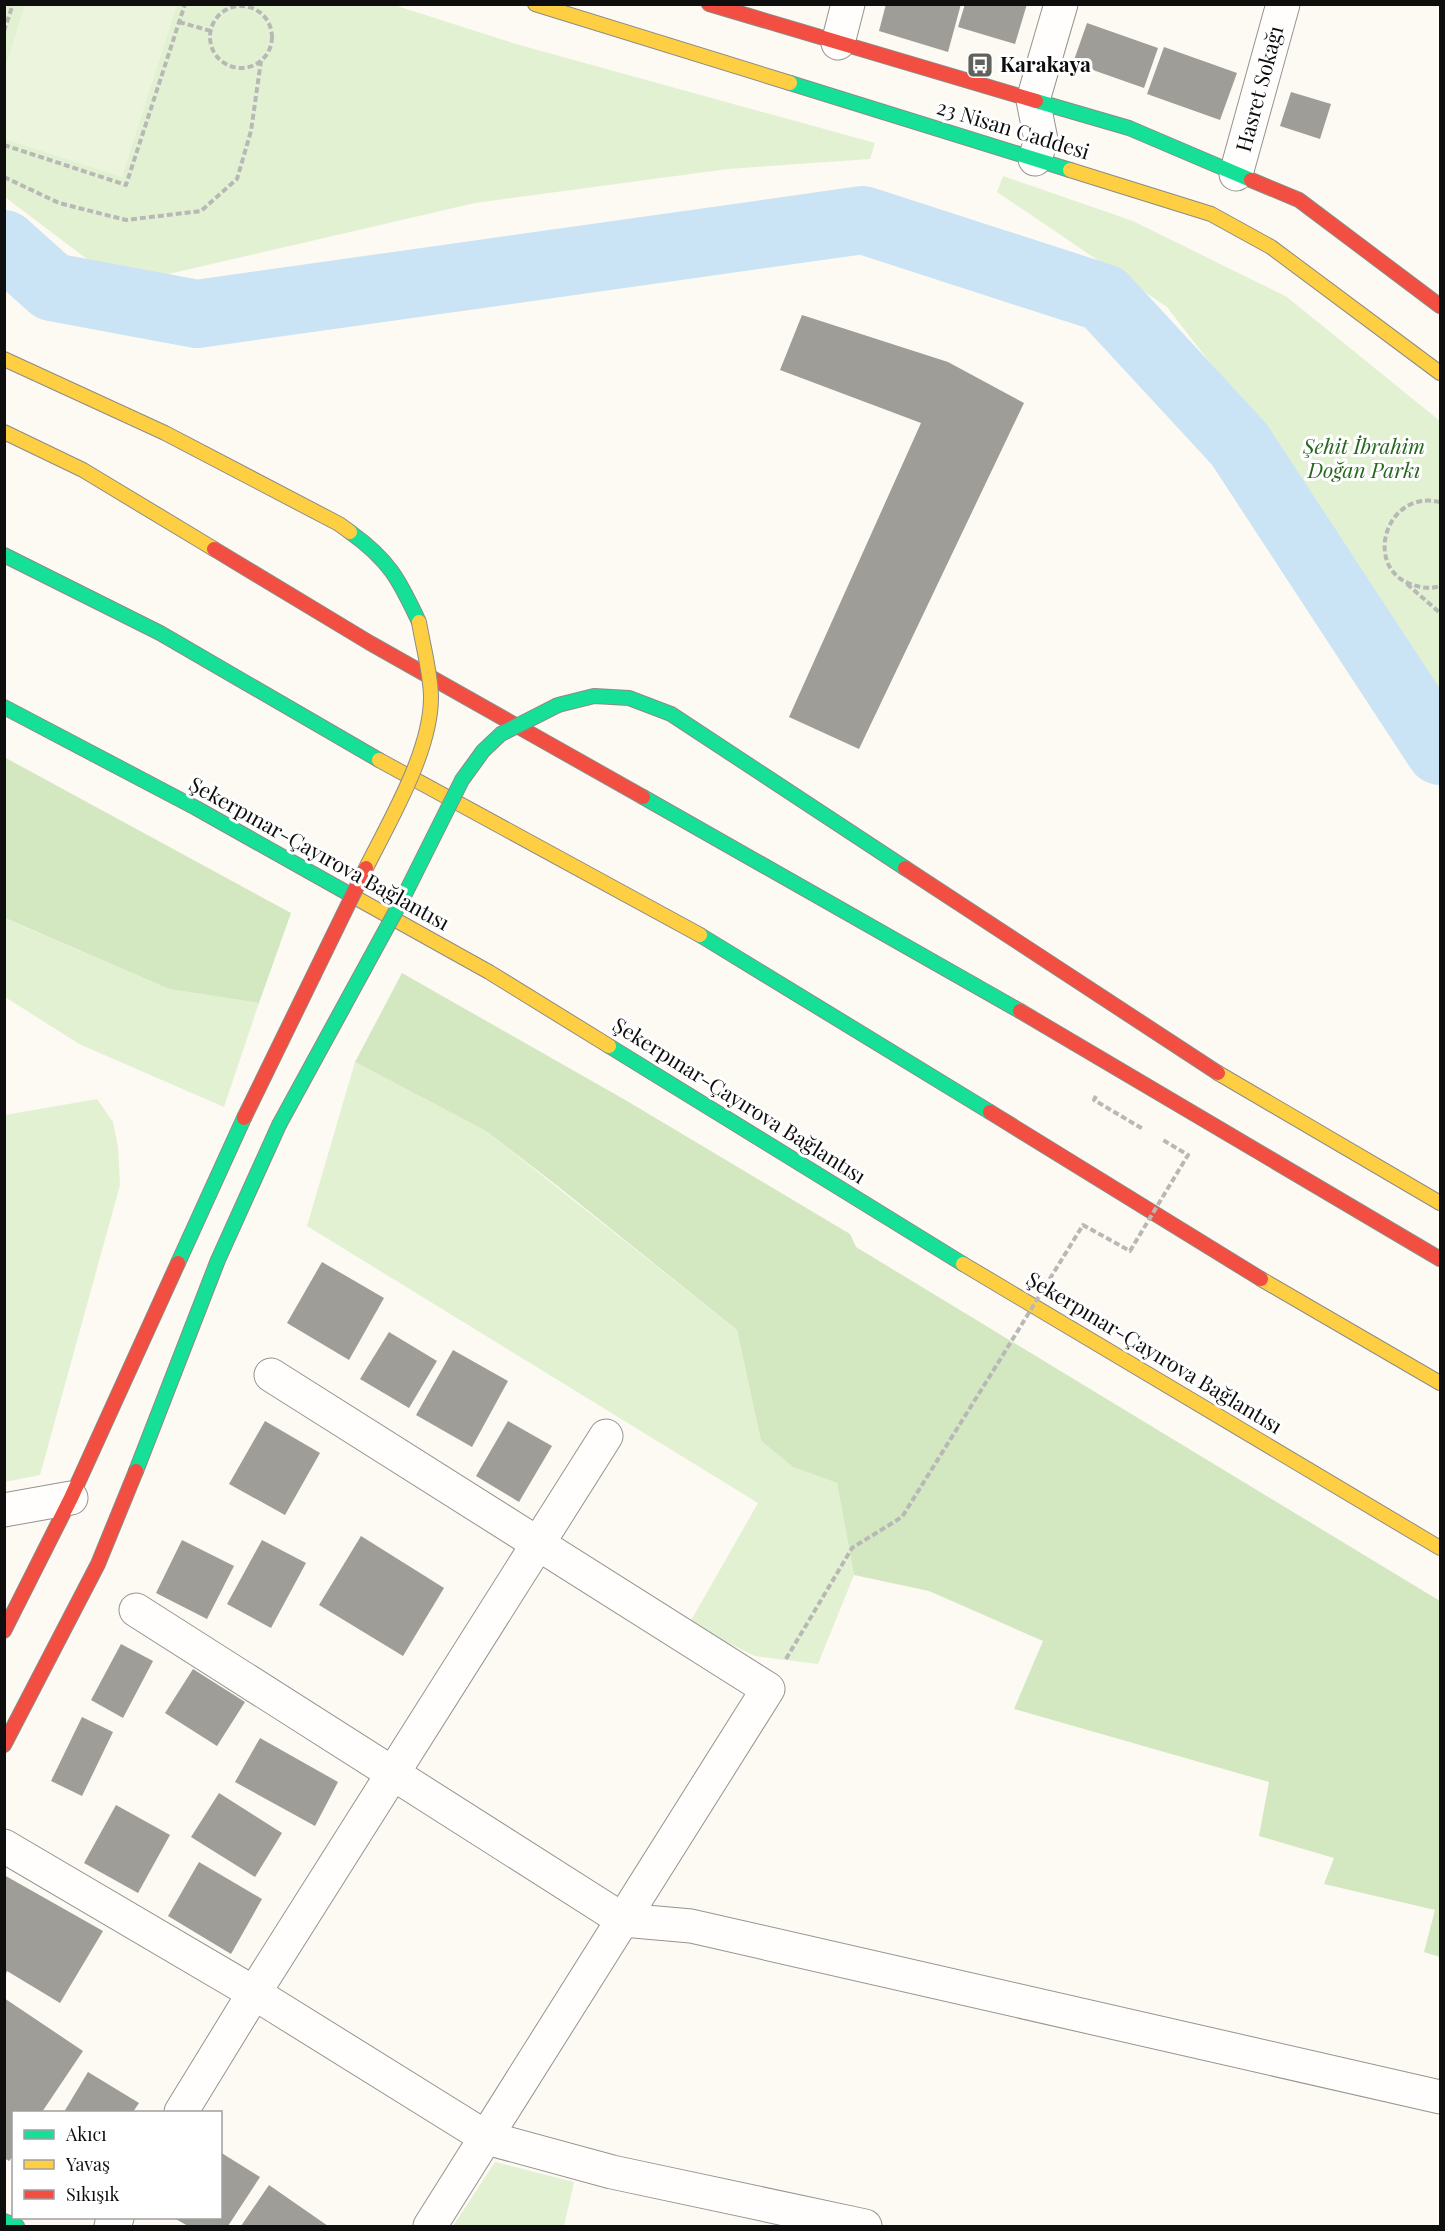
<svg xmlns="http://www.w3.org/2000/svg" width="1445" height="2231" viewBox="0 0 1445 2231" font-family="'Playfair Display',serif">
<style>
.green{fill:#e3f1d3}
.forest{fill:#d3e8c1}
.pitch{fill:#edf4dd}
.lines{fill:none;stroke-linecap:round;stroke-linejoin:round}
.river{stroke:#cae3f5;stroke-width:68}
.building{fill:#9f9d98}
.street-casing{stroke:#959491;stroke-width:35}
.fast-casing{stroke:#8c8b87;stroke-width:16}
.slow-casing{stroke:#8c8b87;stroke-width:16}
.jam-casing{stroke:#8c8b87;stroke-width:16}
.path{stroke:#b8b8b6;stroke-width:4;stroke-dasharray:6 3;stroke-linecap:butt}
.street{stroke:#fffefd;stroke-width:33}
.fast{stroke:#16e098;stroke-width:14}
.slow{stroke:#ffcf43;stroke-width:14}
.jam{stroke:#f24e42;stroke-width:14}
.fast-bridge-casing{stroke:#8c8b87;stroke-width:16;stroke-linecap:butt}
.slow-bridge-casing{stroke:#8c8b87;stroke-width:16;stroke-linecap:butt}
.jam-bridge-casing{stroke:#8c8b87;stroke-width:16;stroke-linecap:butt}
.path-bridge{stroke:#b8b8b6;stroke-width:4;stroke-dasharray:6 3;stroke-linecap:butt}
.fast-bridge{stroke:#16e098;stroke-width:14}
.slow-bridge{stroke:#ffcf43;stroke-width:14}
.jam-bridge{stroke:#f24e42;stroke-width:14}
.labels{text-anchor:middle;stroke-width:6;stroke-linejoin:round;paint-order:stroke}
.poi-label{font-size:21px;font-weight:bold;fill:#0e0e0e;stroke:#fff;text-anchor:start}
.street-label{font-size:21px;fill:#0e0e0e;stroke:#fff}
.park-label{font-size:21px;font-style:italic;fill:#28661f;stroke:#fff}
</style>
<rect width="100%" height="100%" fill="#fcfaf2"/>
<!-- green -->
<g class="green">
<polygon points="4,5 394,5 516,44 875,143 870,159 728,169 475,203 121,285 5,197"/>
<polygon points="1003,176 1133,221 1287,297 1440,421 1440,719 1349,591 1251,416 1167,307 997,192"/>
<polygon points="4,918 169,989 259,1003 224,1107 79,1044 5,997"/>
<polygon points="355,1062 486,1131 737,1330 761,1441 793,1467 837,1483 854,1575 818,1664 755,1656 689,1624 758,1503 307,1226"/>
<polygon points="97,1099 113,1122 118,1147 120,1185 40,1475 5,1482 5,1115"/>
<polygon points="495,2162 574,2182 564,2226 453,2226"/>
</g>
<!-- forest -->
<g class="forest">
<polygon points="4,757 291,913 259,1003 169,989 5,918"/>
<polygon points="402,973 627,1101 850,1234 856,1247 1440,1601 1440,1957 1424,1952 1435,1910 1324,1884 1334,1858 1259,1836 1269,1782 1014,1709 1043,1641 929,1591 854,1575 837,1483 793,1467 761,1441 737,1330 555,1184 486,1131 355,1062"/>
</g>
<!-- pitch -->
<polygon class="pitch" points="25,5 177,5 122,177 5,139 5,68"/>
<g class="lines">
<!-- river -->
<polyline class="river" points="4,244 52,287 197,314 863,220 1104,298 1239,444 1440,751"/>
</g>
<!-- building -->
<g class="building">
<polygon points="886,4 961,4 948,52 879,31"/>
<polygon points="965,4 1027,4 1015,44 958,27"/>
<polygon points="1087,23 1158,48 1144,88 1073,63"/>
<polygon points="1164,47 1237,73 1220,120 1147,94"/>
<polygon points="1291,92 1331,104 1320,139 1280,126"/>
<polygon points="802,315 948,362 1024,403 859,749 789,717 921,423 780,370"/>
<polygon points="322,1262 384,1298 349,1360 287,1323"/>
<polygon points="389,1332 437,1361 409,1408 360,1379"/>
<polygon points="453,1350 508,1381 472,1447 416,1415"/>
<polygon points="265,1421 320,1453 285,1515 229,1484"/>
<polygon points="508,1421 552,1446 519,1502 476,1476"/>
<polygon points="361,1536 444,1588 403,1656 319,1605"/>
<polygon points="182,1540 234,1566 207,1619 156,1593"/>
<polygon points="262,1540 306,1563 271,1628 227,1604"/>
<polygon points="121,1644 153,1661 123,1718 91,1700"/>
<polygon points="193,1669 245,1702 217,1746 165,1713"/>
<polygon points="82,1717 113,1732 82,1796 51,1781"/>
<polygon points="260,1738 338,1782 315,1826 235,1782"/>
<polygon points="219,1793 282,1833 255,1877 191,1837"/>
<polygon points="116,1805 170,1835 138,1893 84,1863"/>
<polygon points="199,1862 262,1899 231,1954 168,1916"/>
<polygon points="4,1875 103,1931 60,2003 7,1971 4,1979"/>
<polygon points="4,1998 83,2051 42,2112 14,2112 14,2155 9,2161 4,2158"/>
<polygon points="88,2072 139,2103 133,2112 64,2112"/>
<polygon points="220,2152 260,2177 228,2226 188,2226 174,2218 220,2218"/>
<polygon points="269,2185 328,2226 241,2226"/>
</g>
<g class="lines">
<defs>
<g id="street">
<polyline points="838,43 848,4"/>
<polyline points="1035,159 1041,140 1033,100 1061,4"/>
<polyline points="1236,174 1283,4"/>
<polyline points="271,1375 768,1689 430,2226"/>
<polyline points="4,1510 71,1498"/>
<polyline points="136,1610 623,1920 691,1926 1440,2097"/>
<polyline points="4,1846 254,1993 487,2138 612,2172 865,2226"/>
<polyline points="181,2112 254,1993 606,1436"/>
<polyline points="111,2226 117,2218"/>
</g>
<g id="fast">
<polyline points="790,83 1070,170"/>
<polyline points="1036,101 1129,128 1251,180"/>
<path d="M350,532c39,28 49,47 69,90"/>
<polyline points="4,555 160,633 379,760"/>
<polyline points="558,705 594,696 629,698 671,714 905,868"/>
<polyline points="4,707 196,808 358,899"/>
<polyline points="643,797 1020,1011"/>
<polyline points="700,935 990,1112"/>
<polyline points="609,1046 963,1264"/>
<polyline points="178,1263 244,1118"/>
<polyline points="136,1471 218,1260 279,1125"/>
<polyline points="4,2221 17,2226"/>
</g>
<g id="slow">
<polyline points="535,4 790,83"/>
<polyline points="1070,170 1211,214 1271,247 1440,373"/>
<polyline points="4,359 165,433 339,524 350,532"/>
<polyline points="4,432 83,470 214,549"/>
<polyline points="379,760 700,935"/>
<polyline points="358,899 489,972 609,1046"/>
<polyline points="1218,1073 1440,1203"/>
<polyline points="963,1264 1440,1548"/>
<polyline points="1261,1279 1440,1383"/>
</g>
<g id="jam">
<polyline points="709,4 1036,101"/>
<polyline points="1251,180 1299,200 1440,306"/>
<polyline points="214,549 370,643 643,797"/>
<polyline points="905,868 1218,1073"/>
<polyline points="1020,1011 1440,1259"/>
<polyline points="990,1112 1261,1279"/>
<polyline points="4,1631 71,1498 178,1263"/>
<polyline points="4,1745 98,1564 136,1471"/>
</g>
</defs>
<!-- street casing -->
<use href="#street" class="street-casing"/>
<!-- fast casing -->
<use href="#fast" class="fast-casing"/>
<!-- slow casing -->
<use href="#slow" class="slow-casing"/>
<!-- jam casing -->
<use href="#jam" class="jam-casing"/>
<!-- path -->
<g class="path">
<circle cx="241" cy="37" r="31"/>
<polyline points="179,22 211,31"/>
<polyline points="4,31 13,4"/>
<polyline points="4,145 126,185 185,4"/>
<polyline points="4,177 59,203 126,220 201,211 237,179 251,131 261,61"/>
<path d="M1440,502c-55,-13 -78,67 -27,83 9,3 18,4 27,1"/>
<polyline points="1407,584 1440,613"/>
<polyline points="1096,1096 1094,1100 1143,1129"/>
<polyline points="786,1659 852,1548 902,1517 993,1371"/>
</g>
<!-- street -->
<use href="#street" class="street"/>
<!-- fast -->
<use href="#fast" class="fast"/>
<!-- slow -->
<use href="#slow" class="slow"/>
<!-- jam -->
<use href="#jam" class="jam"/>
<defs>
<polyline id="fast-bridge" points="279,1125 403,898 462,780 483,751 501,734 558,705"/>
<path id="slow-bridge" d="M366,868c24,-48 66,-118 65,-173 -1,-24 -8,-49 -12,-73"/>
<polyline id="jam-bridge" points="244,1118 366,868"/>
</defs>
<!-- fast-bridge casing -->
<use href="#fast-bridge" class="fast-bridge-casing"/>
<!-- slow-bridge casing -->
<use href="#slow-bridge" class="slow-bridge-casing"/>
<!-- jam-bridge casing -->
<use href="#jam-bridge" class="jam-bridge-casing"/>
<!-- path-bridge -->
<polyline class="path-bridge" points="993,1371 1083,1225 1130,1251 1188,1155 1163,1140"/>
<!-- fast-bridge -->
<use href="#fast-bridge" class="fast-bridge"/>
<!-- slow-bridge -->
<use href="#slow-bridge" class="slow-bridge"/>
<!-- jam-bridge -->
<use href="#jam-bridge" class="jam-bridge"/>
</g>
<!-- icons -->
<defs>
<symbol id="bus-square" viewBox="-11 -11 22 22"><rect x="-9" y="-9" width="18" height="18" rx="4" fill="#61615e" stroke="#fff"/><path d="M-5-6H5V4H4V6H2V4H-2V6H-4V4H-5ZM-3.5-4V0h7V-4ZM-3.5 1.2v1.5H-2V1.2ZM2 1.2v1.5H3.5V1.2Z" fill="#fff"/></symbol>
</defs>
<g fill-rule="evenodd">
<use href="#bus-square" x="965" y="50" width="30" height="30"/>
</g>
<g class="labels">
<!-- poi labels -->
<g class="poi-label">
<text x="1000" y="72">Karakaya</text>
</g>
<!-- street labels -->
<g class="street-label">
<text transform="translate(1260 89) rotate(-75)" y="7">Hasret Sokağı</text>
<text transform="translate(1013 130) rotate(17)" y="7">23 Nisan Caddesi</text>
<text transform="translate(319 854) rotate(29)" y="7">Şekerpınar-Çayırova Bağlantısı</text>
<text transform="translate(739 1101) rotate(32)" y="7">Şekerpınar-Çayırova Bağlantısı</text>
<text transform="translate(1154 1353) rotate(31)" y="7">Şekerpınar-Çayırova Bağlantısı</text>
</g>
<!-- park labels -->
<g class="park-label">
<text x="1364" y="454">Şehit İbrahim<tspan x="1364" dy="24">Doğan Parkı</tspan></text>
</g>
</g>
<!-- border -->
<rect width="1445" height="2231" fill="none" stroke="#0e0e0e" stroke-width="12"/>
<!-- legend -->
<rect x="12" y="2111" width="210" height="108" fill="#ffffff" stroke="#9f9f9f" stroke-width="1.5"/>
<rect x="24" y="2130" width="30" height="9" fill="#16e098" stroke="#9f9f9f" stroke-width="1.5"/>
<text x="66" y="2141" font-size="18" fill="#0e0e0e">Akıcı</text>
<rect x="24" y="2160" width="30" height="9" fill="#ffcf43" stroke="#9f9f9f" stroke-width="1.5"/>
<text x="66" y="2171" font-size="18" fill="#0e0e0e">Yavaş</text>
<rect x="24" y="2190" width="30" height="9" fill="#f24e42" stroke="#9f9f9f" stroke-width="1.5"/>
<text x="66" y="2201" font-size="18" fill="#0e0e0e">Sıkışık</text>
</svg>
